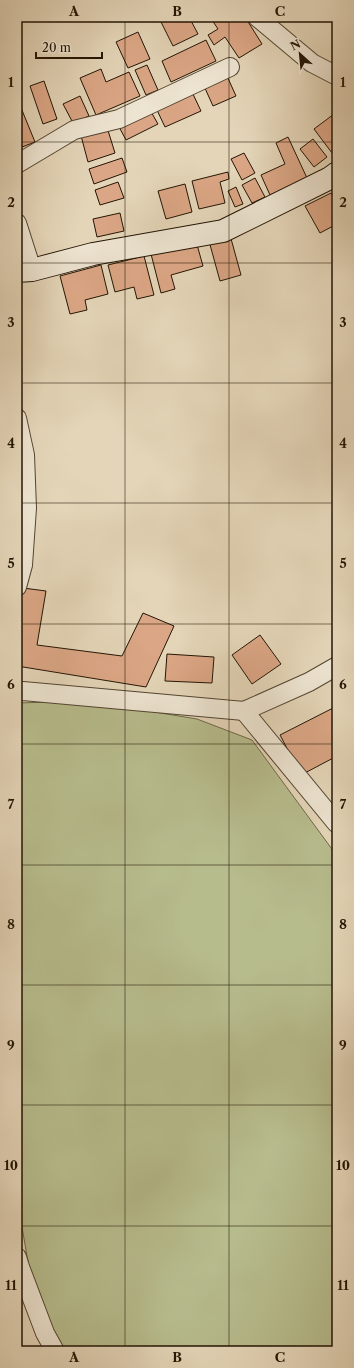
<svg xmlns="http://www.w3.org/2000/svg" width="354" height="1368" viewBox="0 0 354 1368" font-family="'Libre Caslon Text',serif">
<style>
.green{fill:#b7bc8d;stroke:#6d6848}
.building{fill:#dba685;stroke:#231504}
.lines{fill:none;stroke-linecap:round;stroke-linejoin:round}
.street-casing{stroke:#534531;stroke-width:20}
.secondary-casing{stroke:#231504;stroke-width:24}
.street{stroke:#ede4d1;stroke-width:18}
.secondary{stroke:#ede4d1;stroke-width:22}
.grid{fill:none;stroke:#231504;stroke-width:1;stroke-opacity:0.55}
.neatline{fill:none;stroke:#231504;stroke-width:1.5}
.grid-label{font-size:13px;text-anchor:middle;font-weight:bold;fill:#231504}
</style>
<rect width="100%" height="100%" fill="#e4d5b8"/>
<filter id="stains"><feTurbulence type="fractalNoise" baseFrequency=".005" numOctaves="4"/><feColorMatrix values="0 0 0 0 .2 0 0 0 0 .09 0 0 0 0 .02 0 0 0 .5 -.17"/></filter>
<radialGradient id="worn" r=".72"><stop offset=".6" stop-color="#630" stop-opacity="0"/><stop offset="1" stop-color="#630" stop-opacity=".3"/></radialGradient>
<!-- green -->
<polygon class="green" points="88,701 197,719 252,740 337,856 337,1351 62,1351 39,1310 27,1256 19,1210 17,1207 17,703"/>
<!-- building -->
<g class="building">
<polygon points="160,17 189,17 198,34 173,46 159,18"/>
<polygon points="210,17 234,17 235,19 239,17 245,17 262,44 239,58 225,37 214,45 208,35 218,29"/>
<polygon points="138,32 150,59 128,68 116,42"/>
<polygon points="206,40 216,61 171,82 162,61"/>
<polygon points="147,65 158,90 146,95 135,70"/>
<polygon points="101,69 106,82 129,72 140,96 96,115 80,78"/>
<polygon points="227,76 236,96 213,106 204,86"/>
<polygon points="44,81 57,119 43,124 30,86"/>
<polygon points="192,92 201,111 165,127 156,108"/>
<polygon points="80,96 89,116 73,123 63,104"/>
<polygon points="17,98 35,142 17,149"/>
<polygon points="150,110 158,124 126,140 118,125"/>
<polygon points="334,114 337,118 337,149 332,153 314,129"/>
<polygon points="106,124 115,153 88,162 80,132"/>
<polygon points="288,137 307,178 270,195 261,175 285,164 276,143"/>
<polygon points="313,139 327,157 314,167 300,149"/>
<polygon points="244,153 255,173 242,180 231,159"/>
<polygon points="122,158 127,172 94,184 89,169"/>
<polygon points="228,172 229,179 220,182 225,203 199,209 192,181"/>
<polygon points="255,178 265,197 252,203 242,185"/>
<polygon points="118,182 124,198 100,205 95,190"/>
<polygon points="185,184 192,212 166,219 158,191"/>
<polygon points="236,187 243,204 235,207 228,191"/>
<polygon points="331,193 337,204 337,224 320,233 305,206"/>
<polygon points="120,213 124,231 97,237 93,219"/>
<polygon points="230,235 241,275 220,281 209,241"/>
<polygon points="196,241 203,266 171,275 175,289 161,293 151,254"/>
<polygon points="144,256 154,295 137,299 134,287 115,292 108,265"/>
<polygon points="101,265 108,294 85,300 87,310 70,314 60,276"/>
<polygon points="23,588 46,591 37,645 122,656 143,613 174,626 146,687 17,666 17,621"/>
<polygon points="260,635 281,664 252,684 232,655"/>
<polygon points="167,654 214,657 212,683 165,681"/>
<polygon points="337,706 337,756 301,775 280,735"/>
</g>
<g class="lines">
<defs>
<g id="street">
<polyline points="257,17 312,63 337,76"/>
<polyline points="17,164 74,130 119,119 230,67"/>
<polyline points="17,223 32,270"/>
<polyline points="17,418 25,455 27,508 23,565 17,587"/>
<polyline points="17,692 23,691 244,711 309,682 337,666"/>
<polyline points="244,711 337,824"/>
<polyline points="17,1257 20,1267 45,1333 55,1351"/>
</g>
<polyline id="secondary" points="17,271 32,270 93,254 223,231 330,178 337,173"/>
</defs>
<!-- street casing -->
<use href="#street" class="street-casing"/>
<!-- secondary casing -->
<use href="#secondary" class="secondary-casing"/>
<!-- street -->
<use href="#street" class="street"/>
<!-- secondary -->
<use href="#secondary" class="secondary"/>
</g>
<!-- grid -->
<path class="grid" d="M125,17v1334M229,17v1334M17,142h320M17,263h320M17,383h320M17,503h320M17,624h320M17,744h320M17,865h320M17,985h320M17,1105h320M17,1226h320"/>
<!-- margin -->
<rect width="354" height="1368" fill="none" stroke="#e4d5b8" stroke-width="44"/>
<!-- north arrow -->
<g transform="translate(300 54) rotate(333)" stroke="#ede4d1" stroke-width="3" paint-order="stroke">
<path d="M0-3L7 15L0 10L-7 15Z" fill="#231504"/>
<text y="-6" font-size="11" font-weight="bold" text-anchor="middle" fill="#231504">N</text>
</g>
<!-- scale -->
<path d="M36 52v6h66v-6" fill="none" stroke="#231504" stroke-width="2"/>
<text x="42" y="52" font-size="12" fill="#231504" stroke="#ede4d1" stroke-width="3" paint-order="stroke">20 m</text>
<rect x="22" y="22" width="310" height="1324" class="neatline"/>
<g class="grid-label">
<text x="74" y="16">A</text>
<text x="177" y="16">B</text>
<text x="280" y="16">C</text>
<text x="11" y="87">1</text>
<text x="343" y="87">1</text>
<text x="11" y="207">2</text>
<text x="343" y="207">2</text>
<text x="11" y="327">3</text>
<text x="343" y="327">3</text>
<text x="11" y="448">4</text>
<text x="343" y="448">4</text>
<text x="11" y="568">5</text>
<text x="343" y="568">5</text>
<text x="11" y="689">6</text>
<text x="343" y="689">6</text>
<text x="11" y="809">7</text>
<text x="343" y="809">7</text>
<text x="11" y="929">8</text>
<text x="343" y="929">8</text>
<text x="11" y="1050">9</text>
<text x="343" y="1050">9</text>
<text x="11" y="1170">10</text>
<text x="343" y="1170">10</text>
<text x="11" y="1290">11</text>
<text x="343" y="1290">11</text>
<text x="74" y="1362">A</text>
<text x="177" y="1362">B</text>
<text x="280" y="1362">C</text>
</g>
<rect width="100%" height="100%" filter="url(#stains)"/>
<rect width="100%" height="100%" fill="url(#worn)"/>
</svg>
